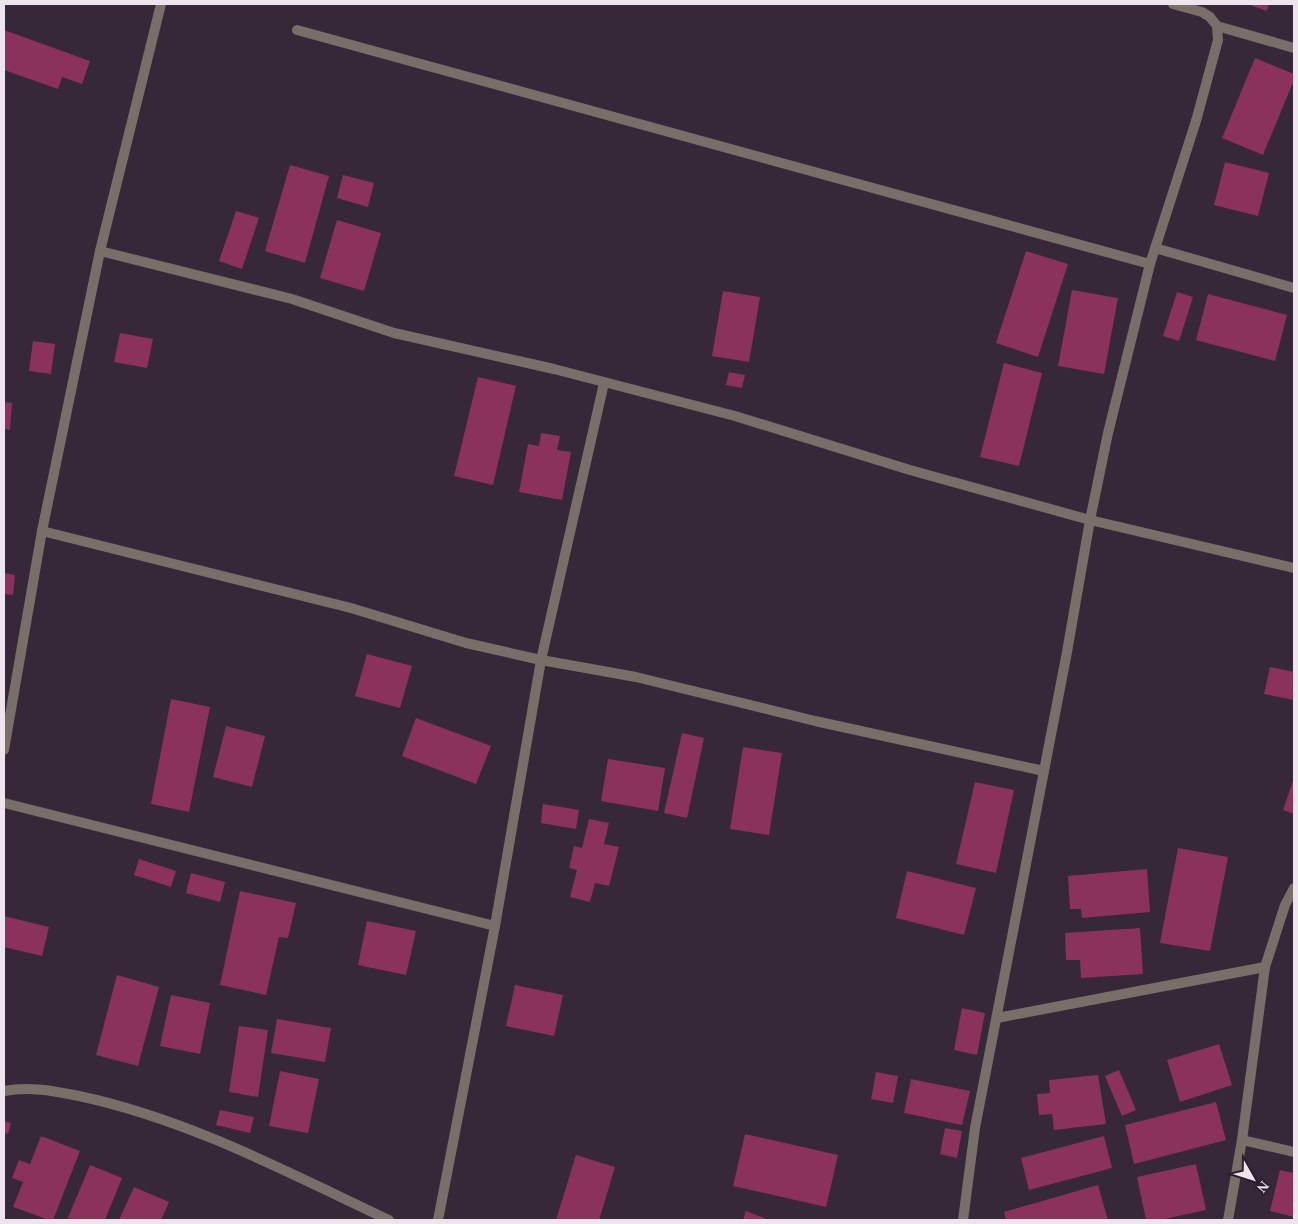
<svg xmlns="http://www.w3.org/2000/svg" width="1298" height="1224" viewBox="0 0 1298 1224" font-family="'Times New Roman',serif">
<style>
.building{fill:#8a315c}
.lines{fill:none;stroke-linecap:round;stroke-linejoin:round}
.street{stroke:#796f69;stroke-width:10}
</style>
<rect width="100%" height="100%" fill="#362838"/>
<!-- building -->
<g class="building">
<polygon points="1247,4 1269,4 1267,11"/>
<polygon points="4,30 90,61 82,84 62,77 58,89 4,70"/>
<polygon points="1255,58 1294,74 1294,80 1263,155 1222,138"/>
<polygon points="1225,162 1269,173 1258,216 1214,205"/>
<polygon points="290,165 329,176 305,263 265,251"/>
<polygon points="343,175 374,183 368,207 337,198"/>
<polygon points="236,211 259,218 242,269 219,261"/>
<polygon points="337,220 381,233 364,291 320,278"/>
<polygon points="1026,251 1068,264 1038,357 996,343"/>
<polygon points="1072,290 1118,298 1104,374 1058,366"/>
<polygon points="723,291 760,297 749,362 712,356"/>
<polygon points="1177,292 1193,297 1179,341 1163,336"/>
<polygon points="1208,294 1287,315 1275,361 1196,340"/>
<polygon points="120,333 153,339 147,368 114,362"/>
<polygon points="33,341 55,344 51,374 29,371"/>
<polygon points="1004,363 1042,373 1019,466 980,457"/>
<polygon points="729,372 745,375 742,388 726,385"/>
<polygon points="478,377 516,386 493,485 454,476"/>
<polygon points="4,402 12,403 10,430 4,429"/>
<polygon points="541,433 560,436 557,450 571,452 562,500 519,492 528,444 539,446"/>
<polygon points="4,573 15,575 13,595 4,594"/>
<polygon points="367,654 412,666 400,708 355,696"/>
<polygon points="1270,667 1294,672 1294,700 1264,694"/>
<polygon points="171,699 210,707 189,812 151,804"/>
<polygon points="416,718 491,746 476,784 402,756"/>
<polygon points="226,726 265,736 252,787 213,777"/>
<polygon points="682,733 704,738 687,818 664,813"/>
<polygon points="743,747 782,753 769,835 730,829"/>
<polygon points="608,759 665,768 658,811 601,801"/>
<polygon points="1294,778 1294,814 1283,810"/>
<polygon points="975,782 1014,790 996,873 956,864"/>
<polygon points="543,804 579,810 576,829 541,823"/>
<polygon points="589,819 609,823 604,844 619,847 609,886 595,883 590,902 570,897 577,870 569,868 574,846 582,848"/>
<polygon points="1178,848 1228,857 1210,951 1160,943"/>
<polygon points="139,859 176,871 171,887 134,875"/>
<polygon points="1147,869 1150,912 1082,918 1081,909 1070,909 1068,876"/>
<polygon points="907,871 976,888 964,935 896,918"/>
<polygon points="191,873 225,882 220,902 186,893"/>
<polygon points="240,891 296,903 288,938 279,937 266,995 220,985"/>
<polygon points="4,916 49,927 42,956 4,947"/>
<polygon points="367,921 416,931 406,975 358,965"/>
<polygon points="1140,928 1143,974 1081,978 1080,960 1066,960 1065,933"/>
<polygon points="117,975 159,987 138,1066 96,1055"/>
<polygon points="515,985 563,995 554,1036 506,1026"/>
<polygon points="171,995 210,1003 200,1054 160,1046"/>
<polygon points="962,1008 985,1013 977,1055 954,1050"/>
<polygon points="277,1019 331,1028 325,1062 271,1053"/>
<polygon points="239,1026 268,1030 258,1097 229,1092"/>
<polygon points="1219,1044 1232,1085 1180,1102 1167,1060"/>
<polygon points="1119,1070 1136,1110 1122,1116 1105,1076"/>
<polygon points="280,1071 319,1079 308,1133 269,1126"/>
<polygon points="876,1072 898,1076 893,1103 871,1099"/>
<polygon points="1098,1075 1106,1124 1054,1130 1052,1114 1039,1115 1037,1094 1050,1093 1049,1080"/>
<polygon points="911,1079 970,1091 962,1125 904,1113"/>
<polygon points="1216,1102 1226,1140 1134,1164 1125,1125"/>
<polygon points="220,1110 254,1117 250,1133 216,1125"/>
<polygon points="4,1121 11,1123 8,1134 4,1133"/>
<polygon points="945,1128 962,1131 957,1158 940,1154"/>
<polygon points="745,1134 838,1155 826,1207 733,1186"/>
<polygon points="41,1136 80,1151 53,1220 49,1220 13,1207 23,1182 12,1178 19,1160 30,1164"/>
<polygon points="1104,1136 1112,1168 1029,1190 1021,1158"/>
<polygon points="576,1155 615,1167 599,1220 556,1220"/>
<polygon points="1196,1164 1206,1210 1160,1220 1146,1220 1137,1177"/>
<polygon points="90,1165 122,1178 105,1220 67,1220"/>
<polygon points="1280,1170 1294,1173 1294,1217 1270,1211"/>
<polygon points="1098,1185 1108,1220 1006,1220 1004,1212"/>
<polygon points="134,1187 169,1202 161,1220 119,1220"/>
<polygon points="746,1211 769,1220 743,1220"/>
</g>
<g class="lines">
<!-- street -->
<g class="street">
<polyline points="1217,26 1294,48"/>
<polyline points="297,30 1150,264"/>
<polyline points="1155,248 1294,288"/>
<polyline points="100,251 292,299 394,333 554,369 735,416 910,470 1090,520 1294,568"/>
<polyline points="42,531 351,608 466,643 541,660 636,677 815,721 1044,771"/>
<polyline points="4,750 42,531 100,251 161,4"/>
<polyline points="4,803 495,926"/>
<polyline points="997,1018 1265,967"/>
<path d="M4,1091c25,-5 50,0 75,5 109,23 210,77 310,124"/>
<polyline points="1242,1140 1294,1152"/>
<polyline points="438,1220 495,926 541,660 604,383"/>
<polyline points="963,1220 975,1128 1067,652 1090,520 1108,433 1150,264 1196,121 1218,40 1217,26 1210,17 1202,12 1173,4"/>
<polyline points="1228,1220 1242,1140 1265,967 1285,905 1294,888"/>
</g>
</g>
<!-- border -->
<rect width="1298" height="1224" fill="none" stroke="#ede4ee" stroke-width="10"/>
<!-- north arrow -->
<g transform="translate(1253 1179) rotate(129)" stroke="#2c1f2e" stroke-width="4" paint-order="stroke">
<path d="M0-4L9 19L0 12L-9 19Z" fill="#ede4ee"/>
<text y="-8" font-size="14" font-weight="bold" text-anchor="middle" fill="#ede4ee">N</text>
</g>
</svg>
